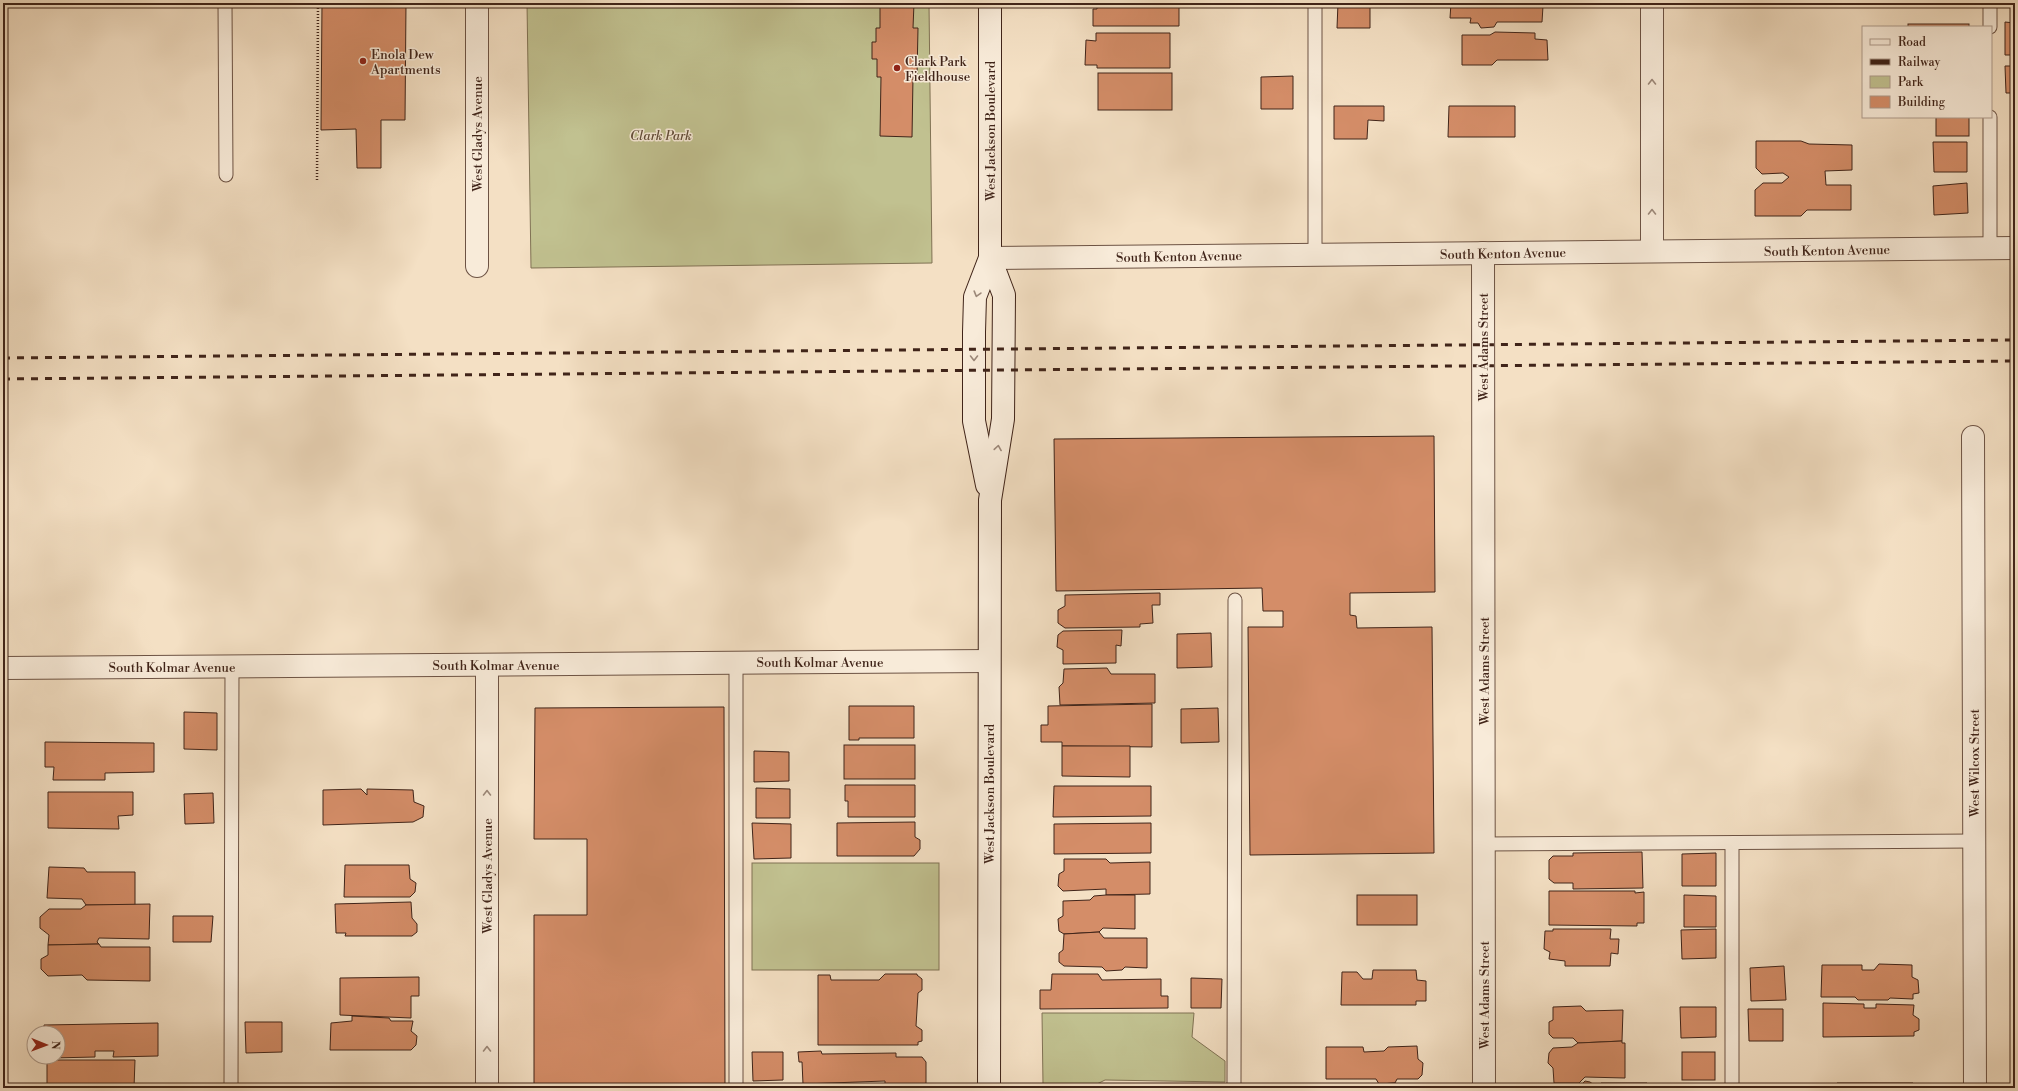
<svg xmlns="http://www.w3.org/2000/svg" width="2018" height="1091" viewBox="0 0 2018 1091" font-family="'Libre Bodoni',serif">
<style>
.green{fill:#c1c190;stroke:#807254}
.building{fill:#d48d68;stroke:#402419}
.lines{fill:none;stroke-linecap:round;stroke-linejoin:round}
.lane-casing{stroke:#6d5344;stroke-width:15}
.street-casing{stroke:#6d5344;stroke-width:24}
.secondary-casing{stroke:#402419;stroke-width:24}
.path{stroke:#402419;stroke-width:2.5;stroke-dasharray:1 2;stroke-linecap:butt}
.lane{stroke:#f8ebd9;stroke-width:13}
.street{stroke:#f8ebd9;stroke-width:22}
.secondary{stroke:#f8ebd9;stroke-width:22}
.rail{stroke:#402419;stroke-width:3;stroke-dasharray:7 7;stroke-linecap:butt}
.oneway{stroke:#9c8879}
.poi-dot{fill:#8f2418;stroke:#f8ebd9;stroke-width:1.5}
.labels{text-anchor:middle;stroke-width:3;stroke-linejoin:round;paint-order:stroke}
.poi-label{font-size:13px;fill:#402419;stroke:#f8ebd9;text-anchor:start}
.street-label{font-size:13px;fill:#402419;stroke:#f8ebd9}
.park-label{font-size:13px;font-style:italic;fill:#604b37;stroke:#f8ebd9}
</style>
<rect width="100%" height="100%" fill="#f4e0c4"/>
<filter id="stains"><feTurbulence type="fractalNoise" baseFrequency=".005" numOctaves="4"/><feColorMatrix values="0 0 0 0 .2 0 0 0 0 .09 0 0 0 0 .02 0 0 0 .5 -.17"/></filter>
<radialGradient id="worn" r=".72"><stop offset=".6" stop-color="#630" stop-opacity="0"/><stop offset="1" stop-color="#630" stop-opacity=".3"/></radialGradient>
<!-- green -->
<g class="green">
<polygon points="527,3 929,3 932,263 531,268"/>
<rect x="752" y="863" width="187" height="107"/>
<polygon points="1042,1013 1194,1013 1192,1037 1225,1061 1225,1082 1105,1080 1097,1084 1043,1084"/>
</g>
<!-- building -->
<g class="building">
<polygon points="322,3 406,3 405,120 381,120 381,168 357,168 356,129 321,130"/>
<polygon points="880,3 914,3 913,28 918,28 917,76 913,77 912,137 880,136 881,77 877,77 877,59 872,59 872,42 876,42 876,28 880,28"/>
<polygon points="1097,3 1179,3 1179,26 1093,26 1093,9 1097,9"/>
<polygon points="1338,3 1370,3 1370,28 1337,28"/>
<polygon points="1451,3 1536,3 1536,5 1543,6 1542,22 1497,22 1494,27 1481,28 1478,23 1470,23 1471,18 1450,18"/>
<polygon points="2005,22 2015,23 2015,55 2005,55"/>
<rect x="1908" y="24" width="61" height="3"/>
<polygon points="1495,32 1535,33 1535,39 1547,40 1548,60 1497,60 1492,65 1462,65 1462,35 1490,35"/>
<polygon points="1096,33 1170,33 1170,68 1097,68 1097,65 1085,65 1086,40 1096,41"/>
<polygon points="2005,66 2015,66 2015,93 2006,93"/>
<rect x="1098" y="73" width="74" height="37"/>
<polygon points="1293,76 1293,109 1261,109 1261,77"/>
<polygon points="1334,106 1384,106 1384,121 1368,120 1367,139 1334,139"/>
<polygon points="1449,106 1515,106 1515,137 1448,137"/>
<rect x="1936" y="117" width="33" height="19"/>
<polygon points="1756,141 1801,141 1809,144 1852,145 1852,170 1825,171 1826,185 1851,185 1851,210 1807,210 1801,216 1755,216 1755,190 1763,183 1782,183 1789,177 1783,173 1762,174 1756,168"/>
<polygon points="1933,142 1967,142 1967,172 1934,172"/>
<polygon points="1967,183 1968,213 1934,215 1933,186"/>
<polygon points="1434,436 1435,592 1350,593 1350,615 1356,616 1357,628 1432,627 1434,853 1250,855 1248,627 1283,627 1283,611 1263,611 1262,588 1056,591 1054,439"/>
<polygon points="1160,593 1160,605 1152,605 1153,623 1140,624 1140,627 1065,628 1058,623 1058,610 1065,606 1065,595"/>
<polygon points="1122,630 1121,646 1116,645 1116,663 1063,664 1063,650 1057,647 1058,635 1063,631"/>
<polygon points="1211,633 1212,667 1177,668 1177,634"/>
<polygon points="1107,668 1111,674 1155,674 1155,703 1060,705 1059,687 1063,683 1064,669"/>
<polygon points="1152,704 1152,747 1062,746 1062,742 1041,742 1041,725 1048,725 1048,706"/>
<polygon points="849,706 914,706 914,738 859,738 859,740 849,740"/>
<polygon points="724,707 725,1088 534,1088 534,915 587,915 587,839 534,839 535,708"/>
<polygon points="1218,708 1219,742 1181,743 1181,709"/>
<polygon points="184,712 217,713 217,750 184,749"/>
<polygon points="45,742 154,743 154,772 105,773 105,780 53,780 54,767 45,767"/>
<rect x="844" y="745" width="71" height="34"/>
<polygon points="1062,746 1130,746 1130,777 1062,776"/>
<polygon points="754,751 789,752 789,781 754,782"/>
<polygon points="845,785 915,785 915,817 848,817 848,801 845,801"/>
<polygon points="1054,786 1151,786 1151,816 1053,817"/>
<polygon points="756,788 790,789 790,818 756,818"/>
<polygon points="361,789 367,795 367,789 413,790 414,802 424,806 423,817 413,822 323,825 323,790"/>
<polygon points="48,792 133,792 133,815 118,816 119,829 48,828"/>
<polygon points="213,793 214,823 185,824 184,794"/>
<polygon points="915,822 915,837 920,840 920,849 914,856 837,856 837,823"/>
<polygon points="752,823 791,824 791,858 754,859"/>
<polygon points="1151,823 1151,853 1054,854 1054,824"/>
<polygon points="1642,852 1643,888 1573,889 1573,883 1554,883 1549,879 1549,860 1553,856 1573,856 1573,853"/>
<polygon points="1716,853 1716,886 1682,886 1682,854"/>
<polygon points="1064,859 1106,859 1110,863 1150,862 1150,894 1106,895 1106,889 1063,891 1058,886 1059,874 1064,871"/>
<polygon points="345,865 409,865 410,879 416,883 415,892 410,897 344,897"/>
<polygon points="49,867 84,868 87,872 135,872 135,905 86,905 82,899 47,898"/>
<polygon points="1549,891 1635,891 1635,893 1644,892 1644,923 1637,923 1637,926 1549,925"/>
<polygon points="1106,895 1135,895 1135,929 1103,928 1099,932 1064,934 1059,931 1058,919 1063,916 1063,901 1090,900 1094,896"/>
<rect x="1357" y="895" width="60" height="30"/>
<polygon points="1684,895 1716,896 1716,927 1684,927"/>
<polygon points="411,902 412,918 417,924 417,932 412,936 345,936 346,933 336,933 335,904"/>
<polygon points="150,904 149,939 99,938 97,942 99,944 48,945 49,935 40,928 40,917 49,909 81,909 86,905"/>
<polygon points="173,916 213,916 211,942 173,942"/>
<polygon points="1553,929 1611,929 1610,939 1619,939 1618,954 1611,953 1610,966 1565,966 1565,961 1549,959 1550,952 1544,949 1545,931 1553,931"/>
<polygon points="1716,929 1716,958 1682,959 1681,930"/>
<polygon points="1099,932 1104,938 1147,938 1147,968 1125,967 1122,970 1106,971 1102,967 1064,966 1059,962 1059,953 1063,950 1064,934"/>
<polygon points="99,944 101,947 150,947 150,981 87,980 82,975 48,976 41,969 41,959 48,955 48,945"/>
<polygon points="1879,964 1912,965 1912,977 1918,980 1919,993 1913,994 1913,999 1890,998 1888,1000 1858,1000 1855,997 1821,997 1822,965 1862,965 1862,970 1874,970"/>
<polygon points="1784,966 1786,1000 1751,1001 1750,968"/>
<polygon points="1373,970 1416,970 1417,980 1426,981 1426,1001 1416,1001 1416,1005 1341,1005 1342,972 1357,972 1363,979 1372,979"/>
<polygon points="885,974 917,974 917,975 922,979 922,990 918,993 916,1026 922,1030 922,1041 918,1042 918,1045 818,1045 818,975 830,975 831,980 879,980"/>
<polygon points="1052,974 1098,974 1102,980 1161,979 1161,996 1168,996 1168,1008 1040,1009 1040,990 1051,990"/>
<polygon points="419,977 419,996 411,996 411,1018 340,1015 340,978"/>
<polygon points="1191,978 1222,979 1221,1008 1191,1008"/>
<polygon points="1823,1003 1864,1004 1864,1008 1876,1008 1876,1004 1914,1005 1913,1015 1919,1019 1919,1030 1914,1032 1914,1036 1823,1037"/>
<polygon points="1581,1006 1586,1011 1623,1010 1622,1041 1578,1043 1573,1038 1553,1038 1549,1034 1549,1022 1553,1020 1553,1007"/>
<polygon points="1680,1007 1716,1007 1716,1037 1681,1038"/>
<polygon points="1748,1009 1783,1009 1783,1041 1749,1041"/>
<polygon points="352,1016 389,1018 391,1021 413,1021 411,1031 417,1036 416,1045 411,1050 330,1050 331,1023 352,1021"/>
<polygon points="245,1022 282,1022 282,1052 246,1053"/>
<polygon points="158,1023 158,1056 113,1057 114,1051 95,1051 95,1057 52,1058 58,1057 58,1033 44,1033 44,1025"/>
<polygon points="1622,1041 1622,1043 1625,1043 1625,1078 1585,1077 1579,1083 1554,1083 1553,1068 1548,1063 1549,1053 1553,1048 1572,1047 1578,1043"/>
<polygon points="1417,1046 1418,1059 1423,1063 1422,1075 1418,1079 1397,1079 1395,1083 1379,1084 1376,1079 1326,1079 1326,1047 1363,1047 1364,1052 1384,1051 1388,1047"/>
<polygon points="821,1051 822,1054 896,1053 896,1057 922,1057 926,1062 926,1083 921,1086 885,1087 885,1081 803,1084 802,1062 799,1062 798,1052"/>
<polygon points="752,1052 783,1052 783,1080 753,1081"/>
<rect x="1682" y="1052" width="33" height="28"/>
<polygon points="47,1060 135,1060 134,1088 47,1088"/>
<polygon points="1585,1081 1590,1082 1597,1087 1601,1083 1647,1083 1647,1088 1551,1088 1578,1088"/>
<polygon points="1395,1083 1397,1087 1418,1088 1375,1088 1379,1084"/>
<polygon points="1837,1083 1913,1083 1916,1088 1837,1088"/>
<polygon points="1104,1086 1135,1087 1135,1088 1102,1088"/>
</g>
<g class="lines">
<defs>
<g id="lane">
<polyline points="225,3 226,175"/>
<polyline points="1990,3 1990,27"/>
<polyline points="1990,117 1990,248"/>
<polyline points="1315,255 1315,3"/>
<polyline points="1484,844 1974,841"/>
<polyline points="231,1088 232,666"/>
<polyline points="736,1088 736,662"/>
<polyline points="1234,1088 1235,600"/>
<polyline points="1732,1088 1732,843"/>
</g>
<g id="street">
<polyline points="477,3 477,266"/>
<polyline points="1652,251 1652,3"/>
<polyline points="1483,253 1484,1088"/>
<polyline points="990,258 2015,248"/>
<polyline points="1973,437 1975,1088"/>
<polyline points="3,668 989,661"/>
<polyline points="487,1088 487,665"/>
</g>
<g id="secondary">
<polyline points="987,485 974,421 974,332 975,297 990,258"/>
<polyline points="989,1088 990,500 1003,419 1004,295 990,258 990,3"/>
</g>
</defs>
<!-- lane casing -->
<use href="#lane" class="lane-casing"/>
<!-- street casing -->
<use href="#street" class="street-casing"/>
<!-- secondary casing -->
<use href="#secondary" class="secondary-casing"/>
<!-- path -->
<polyline class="path" points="317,180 318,3"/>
<!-- lane -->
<use href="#lane" class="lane"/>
<!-- street -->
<use href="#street" class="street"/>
<!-- secondary -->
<use href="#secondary" class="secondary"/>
<!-- rail -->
<g class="rail">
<polyline points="3,358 2015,340"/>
<polyline points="3,379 2015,361"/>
</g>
</g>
<!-- one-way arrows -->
<defs><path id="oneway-chevron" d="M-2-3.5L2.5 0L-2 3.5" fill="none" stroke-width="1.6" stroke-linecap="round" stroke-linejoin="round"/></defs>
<g class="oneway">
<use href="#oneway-chevron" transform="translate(1652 82) rotate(-90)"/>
<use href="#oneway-chevron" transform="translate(1652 212) rotate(-90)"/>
<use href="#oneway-chevron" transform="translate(977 294) rotate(106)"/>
<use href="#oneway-chevron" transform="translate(974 358) rotate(90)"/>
<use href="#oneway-chevron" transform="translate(998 448) rotate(-81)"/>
<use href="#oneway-chevron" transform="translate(487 793) rotate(-90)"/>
<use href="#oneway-chevron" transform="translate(487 1049) rotate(-90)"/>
</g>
<!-- markers -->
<g class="poi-dot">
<circle cx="363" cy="61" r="4"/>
<circle cx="897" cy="68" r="4"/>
</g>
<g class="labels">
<!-- poi labels -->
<g class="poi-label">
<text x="371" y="59">Enola Dew<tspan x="371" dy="15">Apartments</tspan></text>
<text x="905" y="66">Clark Park<tspan x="905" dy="15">Fieldhouse</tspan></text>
</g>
<!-- street labels -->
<g class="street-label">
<text transform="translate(990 131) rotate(-90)" y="5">West Jackson Boulevard</text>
<text transform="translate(477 134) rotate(-90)" y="5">West Gladys Avenue</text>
<text transform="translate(1827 250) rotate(-1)" y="5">South Kenton Avenue</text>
<text transform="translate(1503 253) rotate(-1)" y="5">South Kenton Avenue</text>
<text transform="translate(1179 256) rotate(-1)" y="5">South Kenton Avenue</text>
<text transform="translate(1483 347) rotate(-90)" y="5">West Adams Street</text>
<text x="820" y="667">South Kolmar Avenue</text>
<text x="496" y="670">South Kolmar Avenue</text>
<text x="172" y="672">South Kolmar Avenue</text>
<text transform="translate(1484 671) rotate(-90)" y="5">West Adams Street</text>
<text transform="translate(1974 763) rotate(-90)" y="5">West Wilcox Street</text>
<text transform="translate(989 794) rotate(-90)" y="5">West Jackson Boulevard</text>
<text transform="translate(487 876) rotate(-90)" y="5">West Gladys Avenue</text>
<text transform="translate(1484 995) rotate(-90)" y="5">West Adams Street</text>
</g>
<!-- park labels -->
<g class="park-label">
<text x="661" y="140">Clark Park</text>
</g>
</g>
<!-- margin -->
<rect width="2018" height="1091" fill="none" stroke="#f4e0c4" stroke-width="16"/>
<rect x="4" y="4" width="2010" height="1083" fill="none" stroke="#402419" stroke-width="2"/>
<rect x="8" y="8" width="2002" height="1075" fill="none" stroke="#402419"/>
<!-- legend -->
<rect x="1862" y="26" width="130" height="92" fill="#f8ebd9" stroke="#ae9b8c"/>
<rect x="1870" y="39" width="20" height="6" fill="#f8ebd9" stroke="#ae9b8c"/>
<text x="1898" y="46" font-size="12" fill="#402419">Road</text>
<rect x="1870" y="59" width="20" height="6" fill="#402419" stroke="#ae9b8c"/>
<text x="1898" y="66" font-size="12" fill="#402419">Railway</text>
<rect x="1870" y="76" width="20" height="12" fill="#c1c190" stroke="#ae9b8c"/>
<text x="1898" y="86" font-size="12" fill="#402419">Park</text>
<rect x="1870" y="96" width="20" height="12" fill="#d48d68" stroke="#ae9b8c"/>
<text x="1898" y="106" font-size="12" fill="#402419">Building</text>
<!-- north arrow -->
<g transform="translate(46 1045) rotate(91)"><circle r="19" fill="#f8ebd9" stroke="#ae9b8c"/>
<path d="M0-3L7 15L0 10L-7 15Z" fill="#8f2418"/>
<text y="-6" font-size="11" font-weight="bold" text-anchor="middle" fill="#402419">N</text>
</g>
<rect width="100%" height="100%" filter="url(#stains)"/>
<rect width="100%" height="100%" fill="url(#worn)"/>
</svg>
